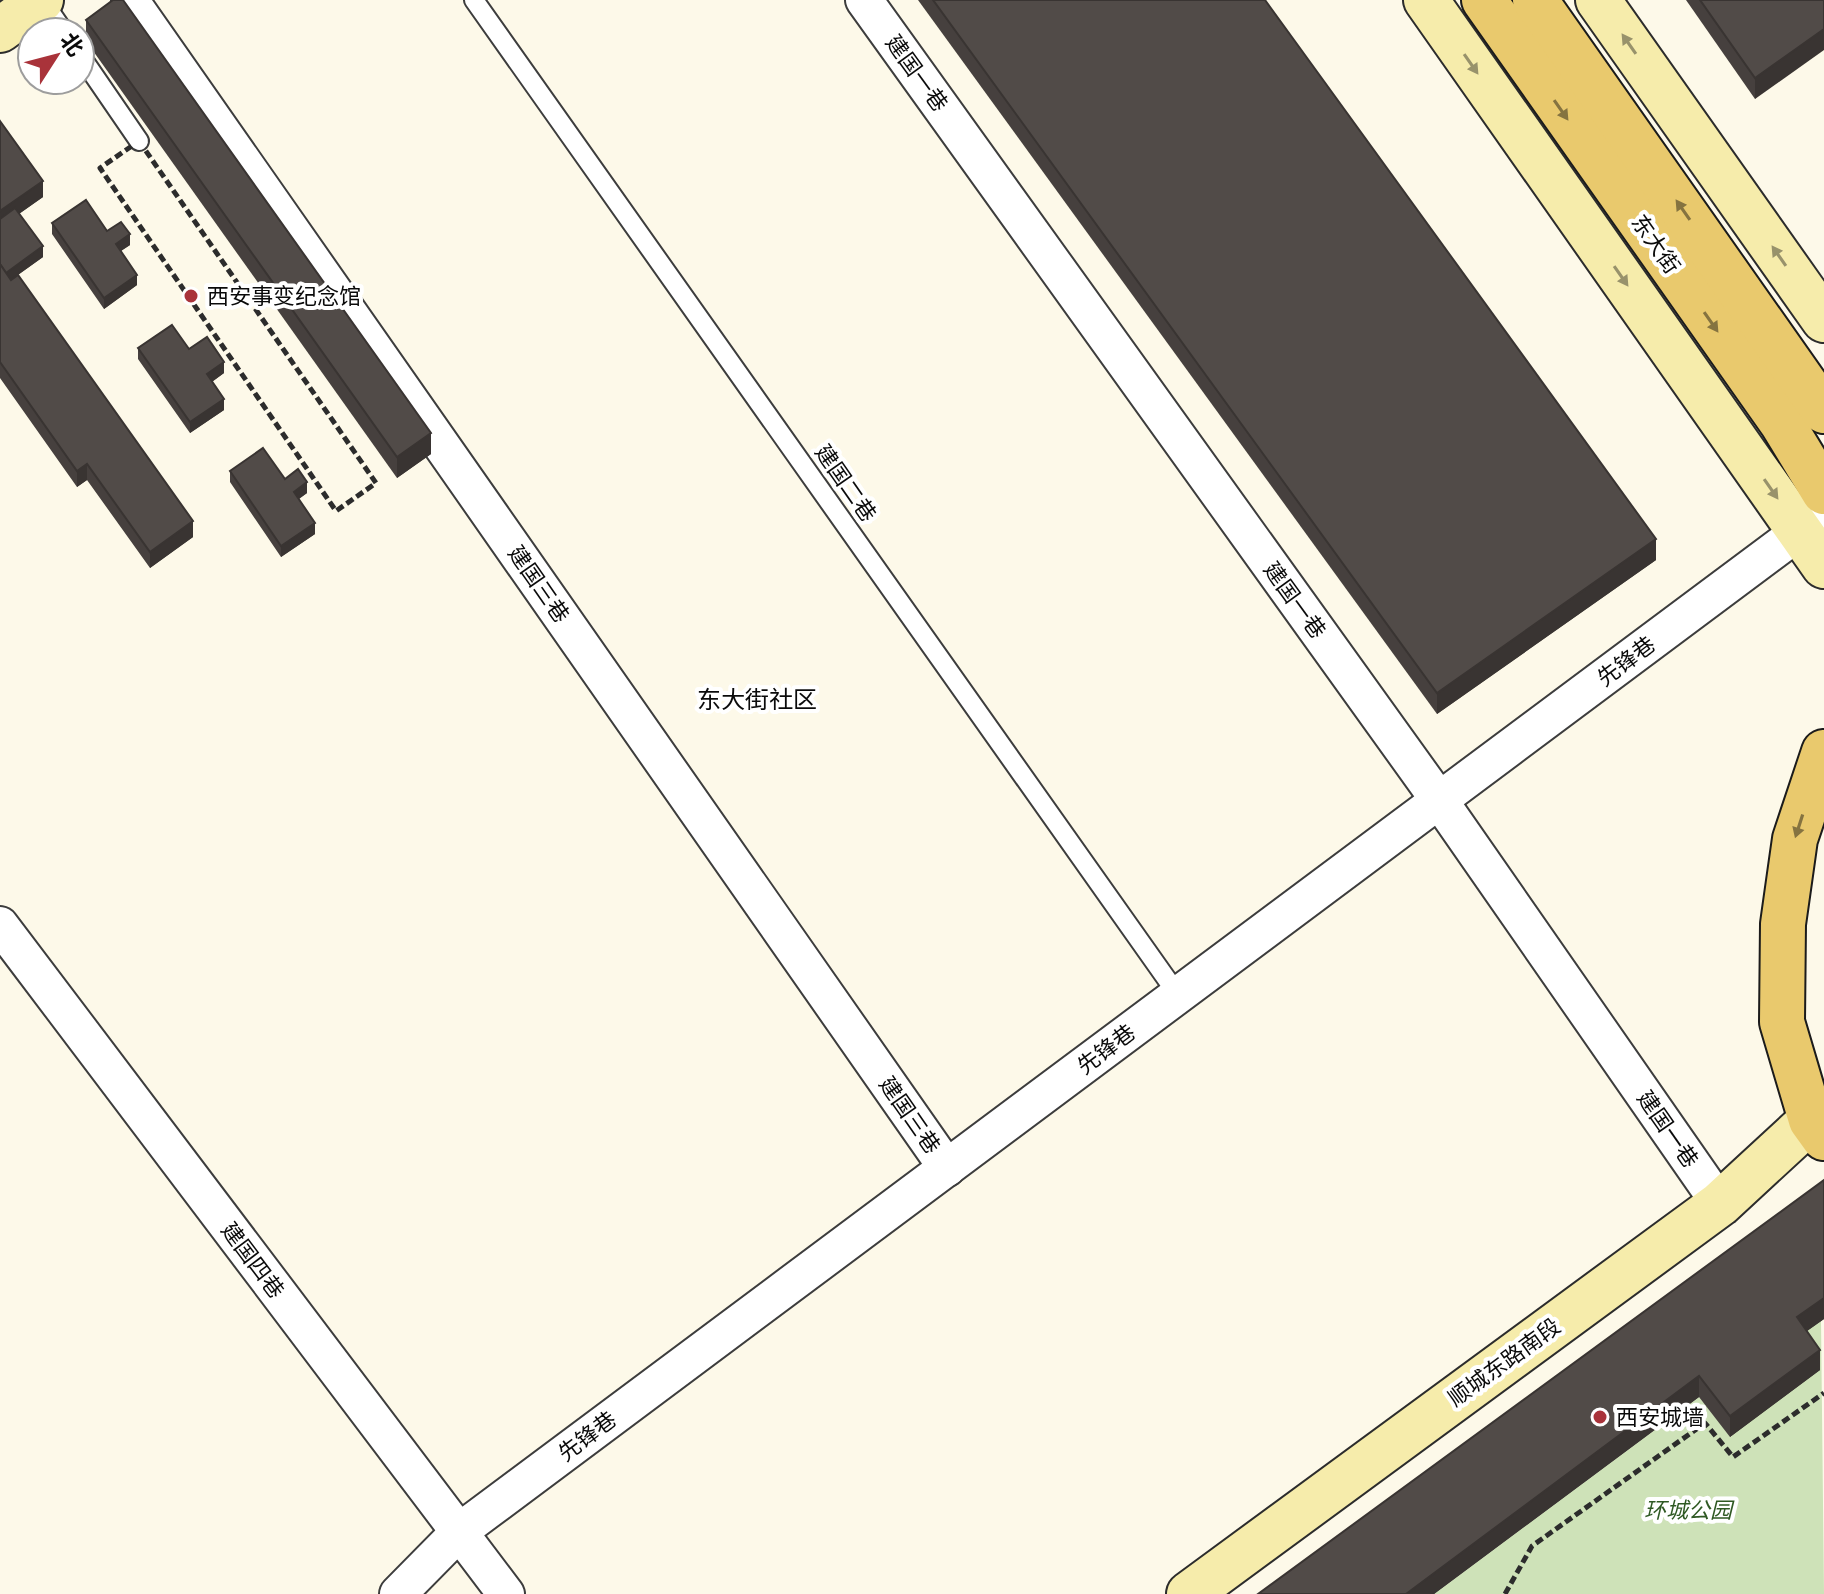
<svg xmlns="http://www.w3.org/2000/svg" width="1824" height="1594" viewBox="0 0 1824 1594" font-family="'Libre Baskerville','Noto Sans SC',serif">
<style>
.green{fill:#cee2b8}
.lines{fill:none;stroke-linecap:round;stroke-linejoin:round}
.lane-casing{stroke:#3d3d3d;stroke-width:22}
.street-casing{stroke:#3d3d3d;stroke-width:40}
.secondary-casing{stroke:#2c2c2c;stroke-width:48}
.primary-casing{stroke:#1b1b1b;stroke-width:48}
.path{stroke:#2c2c2c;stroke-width:5;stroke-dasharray:8 4;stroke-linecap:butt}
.lane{stroke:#fff;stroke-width:18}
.street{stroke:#fff;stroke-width:36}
.secondary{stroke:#f6ecab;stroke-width:44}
.primary{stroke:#e9c96d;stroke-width:44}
.wall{fill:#46403e}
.shaded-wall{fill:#393432}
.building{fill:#514b48;stroke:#393432;stroke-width:2}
.oneway{fill:#98926b}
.oneway2{fill:#857340}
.poi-dot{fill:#a9333a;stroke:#fff;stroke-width:3}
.labels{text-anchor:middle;stroke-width:8;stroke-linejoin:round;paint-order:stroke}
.street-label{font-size:22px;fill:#0a0a0a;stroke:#fff}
.poi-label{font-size:22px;fill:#0a0a0a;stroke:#fff;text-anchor:start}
.park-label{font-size:22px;font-style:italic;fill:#2f5923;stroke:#fff}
.neighbourhood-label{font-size:24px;fill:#0a0a0a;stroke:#fff}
</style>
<rect width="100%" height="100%" fill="#fdf9e9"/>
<!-- green -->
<polygon class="green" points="1821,1320 1824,1594 1434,1594 1699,1397 1731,1437 1797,1338"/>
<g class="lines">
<defs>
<g id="lane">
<polyline points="42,0 64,32"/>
<polyline points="474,0 1178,995"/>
<polyline points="80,55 139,141"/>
</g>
<g id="street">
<polyline points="130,0 947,1168"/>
<polyline points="864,0 1439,800 1720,1204"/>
<polyline points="0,925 506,1594"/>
<polyline points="398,1594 460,1531 1824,513"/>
</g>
<g id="secondary">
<polyline points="1426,0 1824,566"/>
<polyline points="1598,0 1824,320"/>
<polyline points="0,30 41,0"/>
<polyline points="1189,1594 1720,1204 1811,1120"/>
</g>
<g id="primary">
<polyline points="1484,0 1782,423 1824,492"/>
<polyline points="1535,0 1824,411"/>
<polyline points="1824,752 1795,839 1783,924 1782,1022 1811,1120 1824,1138"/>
</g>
</defs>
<!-- lane casing -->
<use href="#lane" class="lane-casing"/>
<!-- street casing -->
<use href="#street" class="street-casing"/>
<!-- secondary casing -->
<use href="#secondary" class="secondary-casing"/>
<!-- primary casing -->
<use href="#primary" class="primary-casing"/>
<!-- path -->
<g class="path">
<polygon points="139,141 376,483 336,511 100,168"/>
<polyline points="1505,1594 1532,1546 1705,1423 1733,1457 1824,1393"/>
</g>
<!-- lane -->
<use href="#lane" class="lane"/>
<!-- street -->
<use href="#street" class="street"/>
<!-- secondary -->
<use href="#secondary" class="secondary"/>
<!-- primary -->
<use href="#primary" class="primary"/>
</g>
<!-- wall -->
<g class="wall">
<polygon points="918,0 1265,0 1656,560 1437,714"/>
<polygon points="1686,0 1824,0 1755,99"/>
<polygon points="86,20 431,454 397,478 86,41"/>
<polygon points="0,121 43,197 19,214 43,257 11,280 193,537 150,568 87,480 77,487 0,378"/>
<polygon points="52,223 107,231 130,245 121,251 137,285 104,309 52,234"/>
<polygon points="138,348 224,373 212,382 224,410 190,433 138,359"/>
<polygon points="230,471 307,493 299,499 315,534 281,557 230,482"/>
<polygon points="1824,1180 1824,1319 1807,1331 1820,1370 1730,1437 1699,1397 1434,1594 1258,1594"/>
</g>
<!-- shaded-wall -->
<g class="shaded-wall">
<polygon points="1824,29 1824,50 1755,99 1755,78"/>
<polygon points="43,181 43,197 0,227 0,211"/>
<polygon points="130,234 130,245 116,254 116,244"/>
<polygon points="43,246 43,257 5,284 5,273"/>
<polygon points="137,275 137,285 104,309 104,298"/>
<polygon points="224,362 224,373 207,385 207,374"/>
<polygon points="224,399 224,410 190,433 190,422"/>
<polygon points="431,433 431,454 397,478 397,457"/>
<polygon points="87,464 87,480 77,487 77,471"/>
<polygon points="307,482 307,493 294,502 294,492"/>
<polygon points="193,521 193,537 150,568 150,552"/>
<polygon points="315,523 315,534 281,557 281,546"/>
<polygon points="1656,539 1656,560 1437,714 1437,693"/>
<polygon points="1824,1298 1824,1319 1797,1338 1797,1317"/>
<polygon points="1820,1350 1820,1370 1730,1437 1730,1416"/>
<polygon points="1699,1376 1699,1397 1434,1594 1406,1594"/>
</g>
<!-- building -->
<g class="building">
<polygon points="113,0 123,0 431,433 397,457 86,20"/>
<polygon points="933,0 1265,0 1656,539 1437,693"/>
<polygon points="1700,0 1824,0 1824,29 1755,78"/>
<polygon points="0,121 43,181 0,211"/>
<polygon points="86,200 107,231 121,222 130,234 116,244 137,275 104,298 52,223"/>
<polygon points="15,208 43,246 6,273 0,264 0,219"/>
<polygon points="0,264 11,280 18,275 193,521 150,552 87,464 77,471 0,362"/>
<polygon points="172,325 189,349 207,337 224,362 207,374 224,399 190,422 138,348"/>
<polygon points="263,448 285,479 298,469 307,482 294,492 315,523 281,546 230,471"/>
<polygon points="1824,1180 1824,1298 1797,1317 1820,1350 1730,1416 1699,1376 1406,1594 1258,1594"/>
</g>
<!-- one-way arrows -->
<defs><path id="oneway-solid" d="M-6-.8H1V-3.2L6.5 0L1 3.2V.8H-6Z" transform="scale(2)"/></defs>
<g class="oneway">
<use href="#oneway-solid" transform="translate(1629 44) rotate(-125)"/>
<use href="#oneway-solid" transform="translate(1471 64) rotate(55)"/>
<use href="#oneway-solid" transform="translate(1779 256) rotate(-125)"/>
<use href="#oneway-solid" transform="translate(1621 276) rotate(55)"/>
<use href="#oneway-solid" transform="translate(1771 489) rotate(55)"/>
</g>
<g class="oneway2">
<use href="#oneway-solid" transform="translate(1561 110) rotate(55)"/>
<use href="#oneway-solid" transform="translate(1683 210) rotate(-125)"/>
<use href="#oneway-solid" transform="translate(1711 322) rotate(55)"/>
<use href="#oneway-solid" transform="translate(1799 826) rotate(108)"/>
</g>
<!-- markers -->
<g class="poi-dot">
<circle cx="191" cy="296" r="8"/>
<circle cx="1600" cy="1417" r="8"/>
</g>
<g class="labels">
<!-- street labels -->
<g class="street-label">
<text transform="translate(917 73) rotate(54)" y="8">建国一巷</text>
<text transform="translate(1656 244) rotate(55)" y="8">东大街</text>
<text transform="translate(846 483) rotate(55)" y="8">建国二巷</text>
<text transform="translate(539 584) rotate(55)" y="8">建国三巷</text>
<text transform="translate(1295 600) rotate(54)" y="8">建国一巷</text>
<text transform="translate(1626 661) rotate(-37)" y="8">先锋巷</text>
<text transform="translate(1106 1049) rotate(-37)" y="8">先锋巷</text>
<text transform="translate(910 1115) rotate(55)" y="8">建国三巷</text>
<text transform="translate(1668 1129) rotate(55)" y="8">建国一巷</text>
<text transform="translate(253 1260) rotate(53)" y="8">建国四巷</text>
<text transform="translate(1504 1362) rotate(-36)" y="8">顺城东路南段</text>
<text transform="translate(587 1436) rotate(-37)" y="8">先锋巷</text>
</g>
<!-- poi labels -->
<g class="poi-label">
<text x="207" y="304">西安事变纪念馆</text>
<text x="1616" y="1425">西安城墙</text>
</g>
<!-- park labels -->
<g class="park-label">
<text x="1688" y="1518">环城公园</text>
</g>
<!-- neighbourhood labels -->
<g class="neighbourhood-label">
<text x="757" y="708">东大街社区</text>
</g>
</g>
<!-- north arrow -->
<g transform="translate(56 56) rotate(54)"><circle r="38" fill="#ffffff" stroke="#9d9d9d" stroke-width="2"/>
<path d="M0-6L14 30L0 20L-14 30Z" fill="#a9333a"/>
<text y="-12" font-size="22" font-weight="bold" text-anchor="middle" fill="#0a0a0a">北</text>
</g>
</svg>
